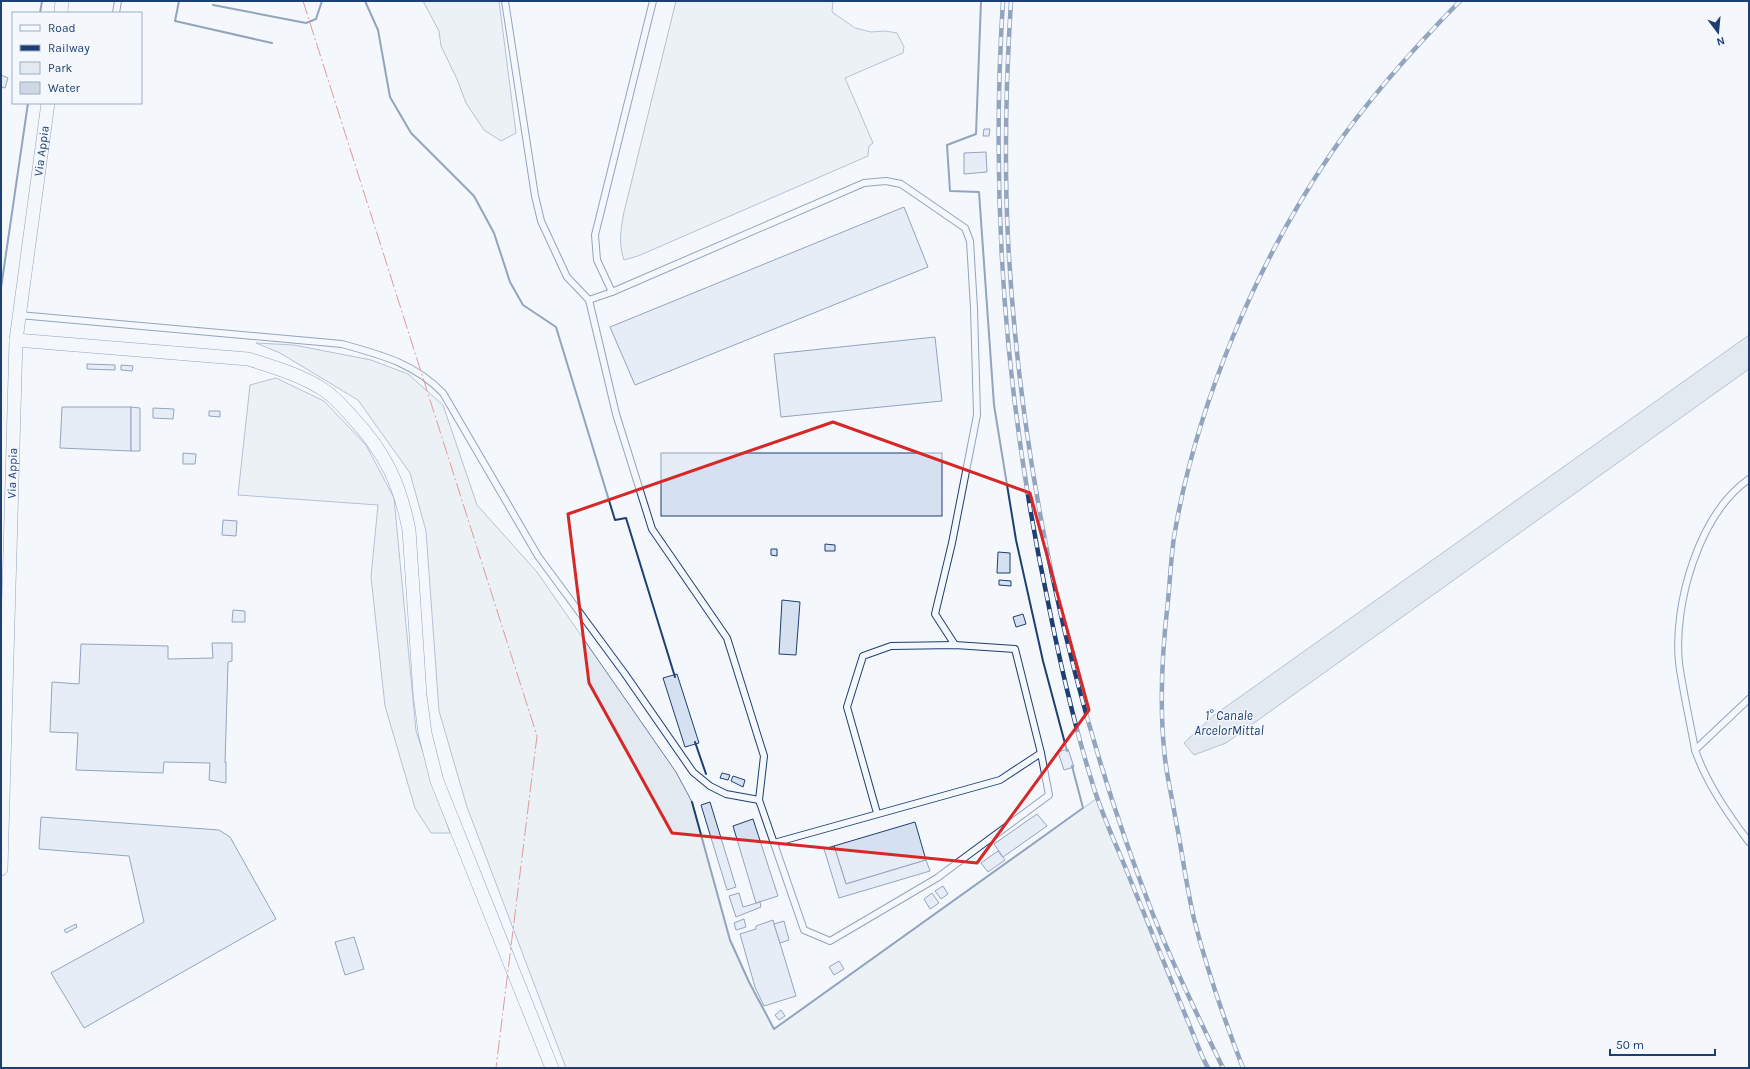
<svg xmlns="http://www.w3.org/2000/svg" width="1750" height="1069" viewBox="0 0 1750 1069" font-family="Karla,sans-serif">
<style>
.green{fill:#e3e9f0;stroke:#687fa3}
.water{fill:#cfd7e4;stroke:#687fa3}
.building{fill:#d5e0f0;stroke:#1d3f73}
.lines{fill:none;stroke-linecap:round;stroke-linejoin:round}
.service-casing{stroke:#1d3f73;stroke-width:8}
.minor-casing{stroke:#1d3f73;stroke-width:14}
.service{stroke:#f4f7fb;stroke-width:6}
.minor{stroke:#f4f7fb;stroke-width:13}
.rail-casing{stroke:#1d3f73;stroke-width:4.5}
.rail{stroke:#f4f7fb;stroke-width:3;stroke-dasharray:9;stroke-linecap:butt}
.wall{stroke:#1d3f73;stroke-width:2}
.power{stroke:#c62828;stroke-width:1;stroke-dasharray:14 3 2 3;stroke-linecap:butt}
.marked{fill:none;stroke:#d62828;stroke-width:3;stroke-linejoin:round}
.labels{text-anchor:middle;stroke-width:3;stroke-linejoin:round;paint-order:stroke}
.street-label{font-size:12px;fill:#1d3f73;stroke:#f4f7fb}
.water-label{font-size:13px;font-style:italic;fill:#1d3f73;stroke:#f4f7fb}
</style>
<rect width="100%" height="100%" fill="#f4f7fb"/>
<!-- green -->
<g class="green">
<polygon points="423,1 499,1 516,133 501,141 484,130 466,103 457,79 441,46 439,31"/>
<path d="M676,1h157l-1,11 23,16 16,4 14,-1 12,2 7,14 -1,6 -58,25 28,65 -4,3 -1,10 -230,100 -14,4c-6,-17 -3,-31 0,-48z"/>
<polygon points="256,343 294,345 371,360 408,374 443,405 477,505 537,572 676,772 692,802 730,940 749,982 774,1029 1096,799 1206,1068 566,1068 467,807 439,711 426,531 410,473 358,400 280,353"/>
<polygon points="276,378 324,401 366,445 394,498 416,731 450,833 431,833 415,808 385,706 371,577 378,505 238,495 250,385"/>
</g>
<!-- water -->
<polygon class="water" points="1749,335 1749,369 1226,743 1194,755 1184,743 1213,716"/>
<!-- building -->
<g class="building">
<polygon points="1,75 8,78 5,88 1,87"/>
<polygon points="984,129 990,129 989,136 983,136"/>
<polygon points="986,152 987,172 964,174 964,153"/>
<polygon points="904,207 928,267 635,385 610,327"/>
<polygon points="935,337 942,401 781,417 774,354"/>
<polygon points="87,364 115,365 115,370 87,369"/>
<polygon points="121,365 133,366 132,371 121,370"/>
<polygon points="62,407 131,407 131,451 60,448"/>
<polygon points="131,407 140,408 140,451 131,451"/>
<polygon points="153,408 174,409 173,419 153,418"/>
<polygon points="209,411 220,411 220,417 209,416"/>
<polygon points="183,453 196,454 195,464 183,464"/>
<rect x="661" y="453" width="281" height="63"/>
<polygon points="223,520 237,521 236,536 222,535"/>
<polygon points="825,544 835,545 835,551 825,551"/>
<polygon points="771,549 777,549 777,556 771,555"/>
<polygon points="998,552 1010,553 1010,573 997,573"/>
<polygon points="999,580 1011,581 1011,586 999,585"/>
<polygon points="782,600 800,602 796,655 779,654"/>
<polygon points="233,610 245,611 245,622 232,622"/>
<polygon points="1023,614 1026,624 1016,627 1013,617"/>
<polygon points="212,643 232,643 232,661 228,662 225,763 226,762 226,783 209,780 210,763 164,762 163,773 76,770 78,733 50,732 52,682 79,684 81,644 168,646 168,659 213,658"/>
<polygon points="677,674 699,743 685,747 663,678"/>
<polygon points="1068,749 1074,767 1064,770 1058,752"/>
<polygon points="722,773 730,775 728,780 720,778"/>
<polygon points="733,776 745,780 743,787 731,781"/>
<polygon points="710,802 736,887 727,890 701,805"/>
<polygon points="1037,814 1047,826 1003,857 994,844"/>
<polygon points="41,817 219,830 230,837 276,919 84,1028 51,973 144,922 129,856 39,849"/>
<polygon points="753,819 778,896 756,903 733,826"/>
<polygon points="915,822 926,860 846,884 834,846"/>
<polygon points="834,846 846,884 926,860 930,871 839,898 824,849"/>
<polygon points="998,851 1005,860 988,872 981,863"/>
<polygon points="943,886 948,894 941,899 935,891"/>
<polygon points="739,893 743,907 760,902 761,907 736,917 729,896"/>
<polygon points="932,893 939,903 930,909 924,899"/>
<polygon points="744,919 746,927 736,930 734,923"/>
<polygon points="773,920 796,996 764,1006 755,987 740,934 756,929 756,926"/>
<polygon points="784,921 789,940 780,943 774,924"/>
<polygon points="76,924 77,927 66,933 64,930"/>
<polygon points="354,937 364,969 345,975 335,942"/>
<polygon points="839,961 844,969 834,975 829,967"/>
<polygon points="781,1010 785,1016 779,1020 775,1015"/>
</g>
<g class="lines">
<defs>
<g id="service">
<polyline points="505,1 535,196 541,221 567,277 589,300"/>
<polyline points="653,1 595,235 597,260 612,292 864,183 886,181 901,184 965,228 970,241 974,308 977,415 952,543 935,614 955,645"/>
<polyline points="116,13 118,1"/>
<polyline points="612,292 589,300 616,414 652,529 727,638 764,756 759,800 804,930 830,941 937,878 1049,795 1041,753 1015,649 955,645 891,646 863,656 847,707 877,813"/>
<path d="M19,315l323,29c39,11 72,19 101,49l95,163 87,118 68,98 17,14 16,8 33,6"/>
<path d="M1749,699l-54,51c12,34 33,64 54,92"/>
<path d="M1695,750c-5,-29 -12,-58 -16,-87 -6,-59 20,-149 70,-184"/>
<polyline points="774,843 1000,780 1041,753"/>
</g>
<g id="minor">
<polyline points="61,13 62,1"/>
<path d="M16,340l232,19c26,8 53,16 76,31 11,7 20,18 29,28 32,34 47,66 56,112l11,165 5,38 12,48 115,287"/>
<path id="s1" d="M1,869l15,-529 32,-237"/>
</g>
</defs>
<!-- service casing -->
<use href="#service" class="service-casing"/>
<!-- minor casing -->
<use href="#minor" class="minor-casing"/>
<!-- service -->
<use href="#service" class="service"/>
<!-- minor -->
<use href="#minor" class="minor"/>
<defs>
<g id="rail">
<path d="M1003,1c-13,202 3,403 45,601 12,61 26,122 44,180 9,31 24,62 36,92 25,60 49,121 74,182l6,12"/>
<path d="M1011,1c-5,79 -7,158 -3,238 12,229 61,459 144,673 21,53 46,105 71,156"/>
<path d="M1243,1068c-19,-49 -36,-98 -49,-149 -8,-34 -12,-69 -19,-103 -3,-19 -8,-39 -10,-58 -6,-51 -3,-106 3,-157 2,-21 3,-43 6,-64 22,-132 83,-275 158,-385 37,-54 82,-104 128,-151"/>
</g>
</defs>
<!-- rail casing -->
<use href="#rail" class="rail-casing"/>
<!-- rail -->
<use href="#rail" class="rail"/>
<!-- wall -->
<g class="wall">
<polyline points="179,1 175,21 272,43"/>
<polyline points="365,1 378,30 390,97 411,133 474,196 494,233 510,282 523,305 556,327 615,520 626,518 675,677"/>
<polyline points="981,1 976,134 947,145 950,191 979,192 994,405 1016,540 1043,661 1067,751"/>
<polyline points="213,5 306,23 316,19 322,1"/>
<polyline points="40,13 42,1"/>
<polyline points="1,288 28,103"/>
<polyline points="695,742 706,774"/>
<polyline points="692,802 730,940 749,982 774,1029 1083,808 1072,766"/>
</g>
<!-- power -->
<polyline class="power" points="303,1 537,736 496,1068"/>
</g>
<!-- marked area -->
<path d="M0 0H1750V1069H0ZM833,422l197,71 59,217 -112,153 -305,-30 -83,-150 -21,-169z" fill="#f4f7fb" fill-opacity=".55" fill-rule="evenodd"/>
<path class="marked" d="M833,422l197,71 59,217 -112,153 -305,-30 -83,-150 -21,-169z"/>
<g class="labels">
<!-- street labels -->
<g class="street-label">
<text dy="4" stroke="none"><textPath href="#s1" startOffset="720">Via Appia</textPath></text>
<text dy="4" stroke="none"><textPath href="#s1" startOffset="396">Via Appia</textPath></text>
</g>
<!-- water labels -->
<g class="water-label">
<text x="1229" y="720">1° Canale<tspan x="1229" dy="15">ArcelorMittal</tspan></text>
</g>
</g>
<!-- border -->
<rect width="1750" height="1069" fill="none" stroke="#1d3f73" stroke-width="4"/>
<!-- legend -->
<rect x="12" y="12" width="130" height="92" fill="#f4f7fb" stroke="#9eadc5"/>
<rect x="20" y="25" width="20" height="6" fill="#f4f7fb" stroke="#9eadc5"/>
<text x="48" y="32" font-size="12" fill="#1d3f73">Road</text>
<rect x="20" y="45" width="20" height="6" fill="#1d3f73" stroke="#9eadc5"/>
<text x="48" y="52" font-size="12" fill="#1d3f73">Railway</text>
<rect x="20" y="62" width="20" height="12" fill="#e3e9f0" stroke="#9eadc5"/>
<text x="48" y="72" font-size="12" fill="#1d3f73">Park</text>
<rect x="20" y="82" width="20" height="12" fill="#cfd7e4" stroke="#9eadc5"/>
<text x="48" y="92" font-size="12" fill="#1d3f73">Water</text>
<!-- north arrow -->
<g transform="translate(1718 32) rotate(164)" stroke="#f4f7fb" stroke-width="3" paint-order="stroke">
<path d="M0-3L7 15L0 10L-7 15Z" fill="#1d3f73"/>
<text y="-6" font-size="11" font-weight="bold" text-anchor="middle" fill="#1d3f73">N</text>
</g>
<!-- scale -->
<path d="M1610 1049v6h105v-6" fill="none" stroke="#1d3f73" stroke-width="2"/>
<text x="1616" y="1049" font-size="12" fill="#1d3f73" stroke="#f4f7fb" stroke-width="3" paint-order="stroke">50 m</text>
</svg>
